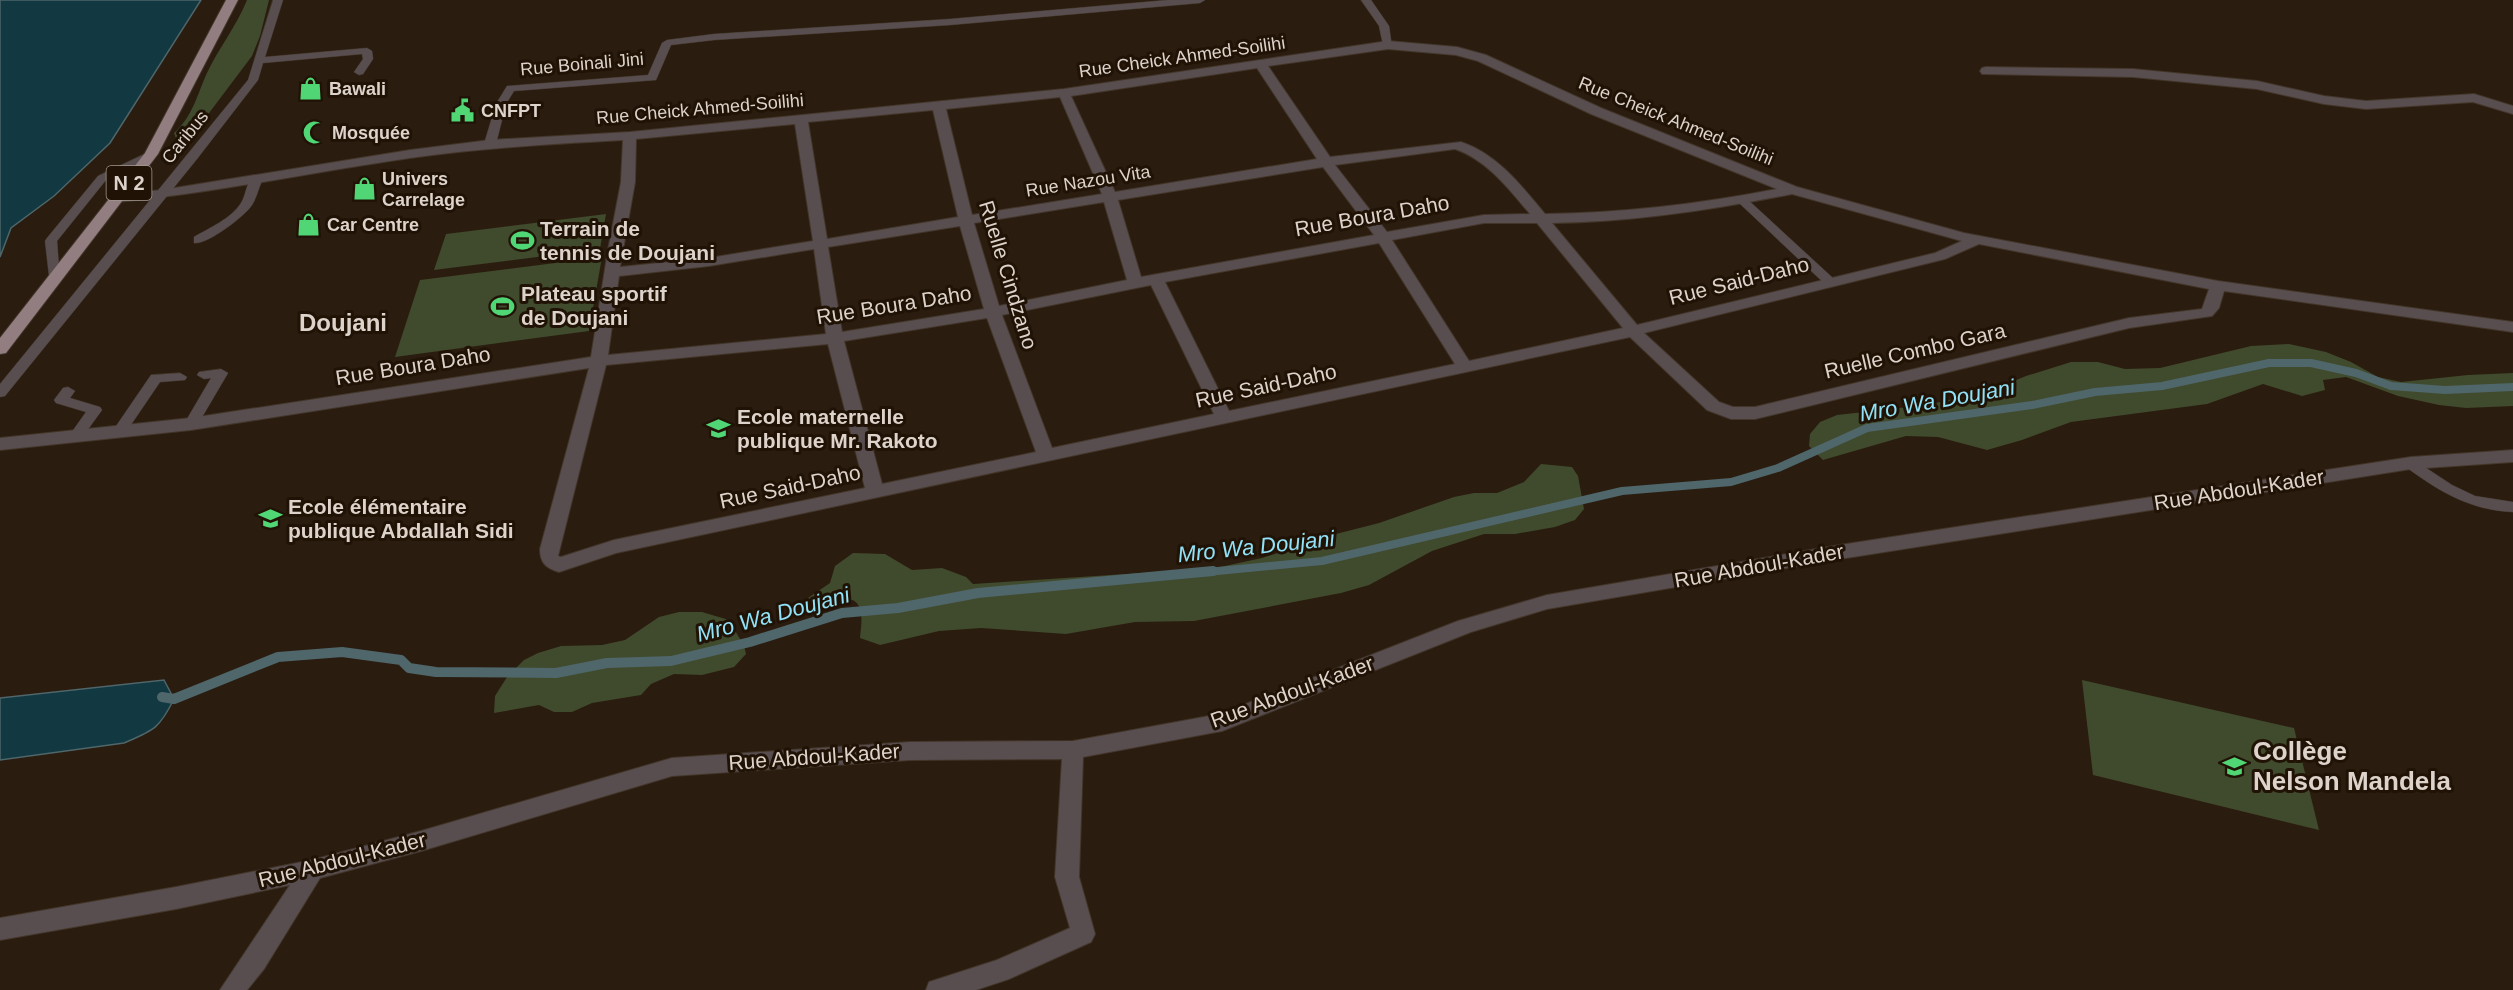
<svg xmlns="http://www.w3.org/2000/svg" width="2513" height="990" viewBox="0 0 2513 990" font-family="Arial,sans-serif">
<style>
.green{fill:#404a2c}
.water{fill:#123841;stroke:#4f666a;stroke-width:1.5}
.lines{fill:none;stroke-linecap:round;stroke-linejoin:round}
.stream-far1{stroke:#4f666a;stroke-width:8}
.stream{stroke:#4f666a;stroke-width:10}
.lane-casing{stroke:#433629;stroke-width:1}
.street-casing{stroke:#433629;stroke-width:2}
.primary-casing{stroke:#433629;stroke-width:2}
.lane{fill:#584e50;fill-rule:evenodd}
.street{fill:#584e50;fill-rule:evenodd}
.primary{fill:#927d81;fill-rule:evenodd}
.labels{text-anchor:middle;stroke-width:6;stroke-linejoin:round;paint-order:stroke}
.far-street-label{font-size:18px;fill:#ddd3cb;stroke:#201306}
.far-poi-label{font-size:18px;font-weight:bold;fill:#ddd3cb;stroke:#201306;text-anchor:start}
.shield{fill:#201306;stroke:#a49990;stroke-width:1.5}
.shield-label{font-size:20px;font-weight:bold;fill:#ddd3cb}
.street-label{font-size:21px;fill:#ddd3cb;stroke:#201306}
.poi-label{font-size:21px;font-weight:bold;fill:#ddd3cb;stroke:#201306;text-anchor:start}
.water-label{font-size:22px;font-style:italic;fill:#91e2f8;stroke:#201306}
.quarter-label{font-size:24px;font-weight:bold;fill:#ddd3cb;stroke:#201306}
.near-poi-label{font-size:26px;font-weight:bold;fill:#ddd3cb;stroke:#201306;text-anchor:start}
</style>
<rect width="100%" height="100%" fill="#2a1c0f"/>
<!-- green -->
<g class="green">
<path d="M247,0h22l-9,36 -8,20 -61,81 -14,4 -3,-8c18,-16 23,-37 32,-58 12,-26 30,-48 41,-75z"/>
<polygon points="606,214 600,249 434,270 446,234"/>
<polygon points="602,257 589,331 395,357 420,280"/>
<polygon points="2289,344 2326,352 2351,362 2378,377 2401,382 2468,375 2513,373 2513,406 2466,408 2439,405 2398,396 2346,377 2323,380 2325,390 2302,396 2263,384 2207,404 2071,422 2022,440 1987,450 1938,437 1906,436 1823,460 1809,446 1810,434 1820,422 1837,415 1926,405 1987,392 2026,376 2071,362 2098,362 2125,369 2160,368 2251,346"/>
<path d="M1541,464l31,3 6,9 6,33 -9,11 -20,7 -40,7h-31l-52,17 -63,34 -28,8 -147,28 -59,1 -69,12 -85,-6 -42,3 -59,14 -20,-7c1,-12 5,-31 -7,-38l-21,6h-28l1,-6 25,-17 5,-17 18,-13 32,1 27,16 30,-2 24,9 7,7 213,-14 34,-3 42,-9 74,-24 43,-11 75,-26 20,-4h23l27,-11z"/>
<polygon points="679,612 702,612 729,620 744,646 746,654 734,667 702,675 674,674 651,684 641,695 592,703 572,712 554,712 539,705 494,713 495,696 507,677 524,660 538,653 561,646 602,645 625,640 659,617"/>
<polygon points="2082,680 2294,728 2319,830 2093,775"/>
</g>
<!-- water -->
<g class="water">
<polygon points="0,0 201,0 110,143 54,196 11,228 0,257"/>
<path d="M164,680l10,19c-15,30 -20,31 -50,44l-124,17v-62z"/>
</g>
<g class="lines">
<!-- stream-far1 -->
<polyline class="stream-far1" points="1197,573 1322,561 1622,491 1731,482 1778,468 1867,428 2032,405 2095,392 2162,386 2269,363 2311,363 2356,373 2391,386 2445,390 2513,387"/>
<!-- stream -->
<polyline class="stream" points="162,697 174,699 278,657 342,652 401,660 409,668 436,672 556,673 607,663 671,661 750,642 842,613 898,608 978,593 1213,571"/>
<defs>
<g id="lane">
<polygon points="273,0 283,0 265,57 367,48 372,51 373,59 363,74 359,75 354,72 363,59 362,54 263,63 258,80 197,159 5,396 0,397 0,384 248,80"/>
<polygon points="1168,0 1205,0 1200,3 950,25 714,40 671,45 656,80 514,91 506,104 496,144 490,147 484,144 496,104 507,86 648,75 662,43 667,40 714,34 950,19"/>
<polygon points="1361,0 1371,0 1389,26 1392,47 1383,45 1379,26"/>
<polygon points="151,151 155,152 155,156 106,180 57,241 60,281 54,285 50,284 45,241 47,238 98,176"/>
<path d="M257,175l6,3c-4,9 -6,19 -11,27 -7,11 -45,40 -58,38v-6c15,-9 37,-18 47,-34 6,-9 5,-25 16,-28z"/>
<polygon points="1742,196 1746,198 1834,279 1836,282 1834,285 1826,285 1738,202 1738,198"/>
<polygon points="221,369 228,373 198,424 196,427 186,427 184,424 211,378 204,379 197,375 199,372"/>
<polygon points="180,373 187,377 185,380 160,382 124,435 114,435 112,432 151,375"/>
<polygon points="68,387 75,391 70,398 100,407 102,410 81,439 76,441 69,436 86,412 56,403 54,400 63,388"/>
<path d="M2411,458l41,27 23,11 38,6v10c-43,-2 -73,-20 -107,-45l-2,-4z"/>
</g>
<g id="street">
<path d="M1388,41l69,6 29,8 115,53 196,79 167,46 254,48 295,41v10l-289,-41 -5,17 -7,8 -83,12 -374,91h-24l-24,-9 -77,-73 -1014,216 -57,19c-13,-4 -19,-9 -19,-23l49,-181 -398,62 -191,20v-12l191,-20 400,-61 17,-107 13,-68 2,-42c-71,4 -142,8 -213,18 -98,14 -195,35 -293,44l-5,-1 -2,-3 2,-3 50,-5 248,-40 80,-10 140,-8 434,-43zM1388,49l68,6 22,6 113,53 186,75c-77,15 -154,24 -232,25 -24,-29 -48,-60 -84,-72l-131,15 -62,-91zM1257,68l60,91 -202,33 -44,-96zM1060,97l42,97 -130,21 -26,-106zM933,110l25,107 -131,22 -19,-117zM795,124l18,117 -104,17 -89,9 15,-85 1,-43zM1455,149c32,11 54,40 75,65l-46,1 -97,17 -52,-67zM1323,167l51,68 -233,42 -23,-77zM1792,194l170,47 -27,12 -298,72 -85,-102c81,-1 160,-13 240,-29zM1104,202l23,78 -128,26 -25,-83zM1484,223h53l86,105 -154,33 -77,-121zM960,226l24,83 -142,23 -14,-85zM1379,243l76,121 -226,47 -64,-129zM1979,244l230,45 -7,20 -73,9 -374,89h-22l-14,-5 -75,-69 301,-74zM814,249l12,85 -218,21 11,-79 90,-10zM1151,285l63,129 -162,34 -50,-133zM987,318l49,134 -154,32 -38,-143zM828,344l37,144 -251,52 -53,17 -3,-1 48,-191z"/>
<polygon points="1986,67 2133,69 2257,81 2324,96 2366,101 2474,94 2513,106 2513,114 2473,102 2366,109 2324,104 2257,89 2133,77 1982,74 1980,71 1982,68"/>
<polygon points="2513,450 2513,462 2411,469 1840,559 1547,609 1471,632 1222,731 1083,757 1079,877 1095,934 1091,942 1009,979 976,990 926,990 929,982 997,960 1070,928 1055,877 1062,759 910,760 672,776 421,851 320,878 264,969 247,990 220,990 290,885 176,909 0,940 0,918 176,887 312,860 421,831 672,758 910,742 1073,741 1220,714 1458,621 1547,595 1840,545 2411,457"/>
</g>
<polygon id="primary" points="226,0 238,0 158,154 6,353 0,354 0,338 145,153"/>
</defs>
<!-- lane casing -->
<use href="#lane" class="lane-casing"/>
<!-- street casing -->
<use href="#street" class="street-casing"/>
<!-- primary casing -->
<use href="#primary" class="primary-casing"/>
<!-- lane -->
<use href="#lane" class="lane"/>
<!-- street -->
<use href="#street" class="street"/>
<!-- primary -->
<use href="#primary" class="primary"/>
</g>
<!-- icons -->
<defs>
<symbol id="shop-bare" viewBox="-9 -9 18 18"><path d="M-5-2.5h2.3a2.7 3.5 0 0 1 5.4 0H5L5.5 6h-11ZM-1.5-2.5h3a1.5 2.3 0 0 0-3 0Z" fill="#50d674" stroke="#201306" stroke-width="2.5" paint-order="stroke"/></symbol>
<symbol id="civic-bare" viewBox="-9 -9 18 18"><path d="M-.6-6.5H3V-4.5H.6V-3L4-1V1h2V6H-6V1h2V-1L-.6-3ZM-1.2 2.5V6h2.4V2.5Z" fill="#50d674" stroke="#201306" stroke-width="2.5" paint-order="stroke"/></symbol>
<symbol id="mosque-bare" viewBox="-9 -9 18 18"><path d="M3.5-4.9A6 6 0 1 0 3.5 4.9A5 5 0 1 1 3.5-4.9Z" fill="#50d674" stroke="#201306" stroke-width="2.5" paint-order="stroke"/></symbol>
<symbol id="stadium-bare" viewBox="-9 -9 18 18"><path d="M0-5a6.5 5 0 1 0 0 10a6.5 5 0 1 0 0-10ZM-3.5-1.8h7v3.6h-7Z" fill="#50d674" stroke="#201306" stroke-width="2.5" paint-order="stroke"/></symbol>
<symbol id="school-bare" viewBox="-9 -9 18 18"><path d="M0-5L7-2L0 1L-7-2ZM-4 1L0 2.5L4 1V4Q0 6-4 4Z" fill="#50d674" stroke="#201306" stroke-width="2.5" paint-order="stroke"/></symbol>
</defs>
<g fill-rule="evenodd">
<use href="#shop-bare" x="294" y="72" width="33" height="33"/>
<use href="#civic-bare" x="446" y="94" width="33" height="33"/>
<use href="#mosque-bare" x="298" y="116" width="33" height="33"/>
<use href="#shop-bare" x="348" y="172" width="33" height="33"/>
<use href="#shop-bare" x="292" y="208" width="33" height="33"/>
<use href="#stadium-bare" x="506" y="224" width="33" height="33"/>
<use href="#stadium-bare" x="486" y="290" width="33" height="33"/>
<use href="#school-bare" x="702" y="412" width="33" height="33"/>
<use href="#school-bare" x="254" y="502" width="33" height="33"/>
<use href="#school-bare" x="2218" y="750" width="33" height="33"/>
</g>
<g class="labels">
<!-- far-street labels -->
<g class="far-street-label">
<text transform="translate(1182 57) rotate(-8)" y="6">Rue Cheick Ahmed-Soilihi</text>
<text transform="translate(582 64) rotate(-5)" y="6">Rue Boinali Jini</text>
<text transform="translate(700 109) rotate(-5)" y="6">Rue Cheick Ahmed-Soilihi</text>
<text transform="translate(1676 121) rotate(22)" y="6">Rue Cheick Ahmed-Soilihi</text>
<text transform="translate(185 137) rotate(-51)" y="6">Caribus</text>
<text transform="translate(1088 181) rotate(-9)" y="6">Rue Nazou Vita</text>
</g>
<!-- far-poi labels -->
<g class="far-poi-label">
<text x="329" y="95">Bawali</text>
<text x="481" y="117">CNFPT</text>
<text x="332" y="139">Mosquée</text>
<text x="382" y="185">Univers<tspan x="382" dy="21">Carrelage</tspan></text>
<text x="327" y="231">Car Centre</text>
</g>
<!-- shield labels -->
<rect class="shield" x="106.5" y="166" width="45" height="34" rx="4.5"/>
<g class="shield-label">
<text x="129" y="190">N 2</text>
</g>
<!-- street labels -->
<g class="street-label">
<text transform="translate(1372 216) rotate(-10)" y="7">Rue Boura Daho</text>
<text transform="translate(1008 275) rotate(73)" y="7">Ruelle Cindzano</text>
<text transform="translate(1739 281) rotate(-14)" y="7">Rue Said-Daho</text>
<text transform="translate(894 305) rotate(-9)" y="7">Rue Boura Daho</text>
<text transform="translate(1915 351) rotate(-13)" y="7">Ruelle Combo Gara</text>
<text transform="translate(413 366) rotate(-9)" y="7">Rue Boura Daho</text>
<text transform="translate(1266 386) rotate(-12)" y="7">Rue Said-Daho</text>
<text transform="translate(790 487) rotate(-12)" y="7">Rue Said-Daho</text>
<text transform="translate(2239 490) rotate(-9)" y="7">Rue Abdoul-Kader</text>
<text transform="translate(1759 566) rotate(-10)" y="7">Rue Abdoul-Kader</text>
<text transform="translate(1292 692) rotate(-20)" y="7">Rue Abdoul-Kader</text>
<text transform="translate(814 757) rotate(-4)" y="7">Rue Abdoul-Kader</text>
<text transform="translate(342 860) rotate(-14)" y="7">Rue Abdoul-Kader</text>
</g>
<!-- poi labels -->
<g class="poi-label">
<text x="540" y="236">Terrain de<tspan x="540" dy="24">tennis de Doujani</tspan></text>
<text x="521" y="301">Plateau sportif<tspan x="521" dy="24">de Doujani</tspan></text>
<text x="737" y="424">Ecole maternelle<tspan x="737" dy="24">publique Mr. Rakoto</tspan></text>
<text x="288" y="514">Ecole élémentaire<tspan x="288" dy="24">publique Abdallah Sidi</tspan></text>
</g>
<!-- water labels -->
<g class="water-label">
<text transform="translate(1937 400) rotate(-10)" y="8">Mro Wa Doujani</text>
<text transform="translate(1256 546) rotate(-6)" y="8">Mro Wa Doujani</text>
<text transform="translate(773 614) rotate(-15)" y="8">Mro Wa Doujani</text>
</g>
<!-- quarter labels -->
<g class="quarter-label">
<text x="343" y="331">Doujani</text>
</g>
<!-- near-poi labels -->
<g class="near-poi-label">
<text x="2253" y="760">Collège<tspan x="2253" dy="30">Nelson Mandela</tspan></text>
</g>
</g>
</svg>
